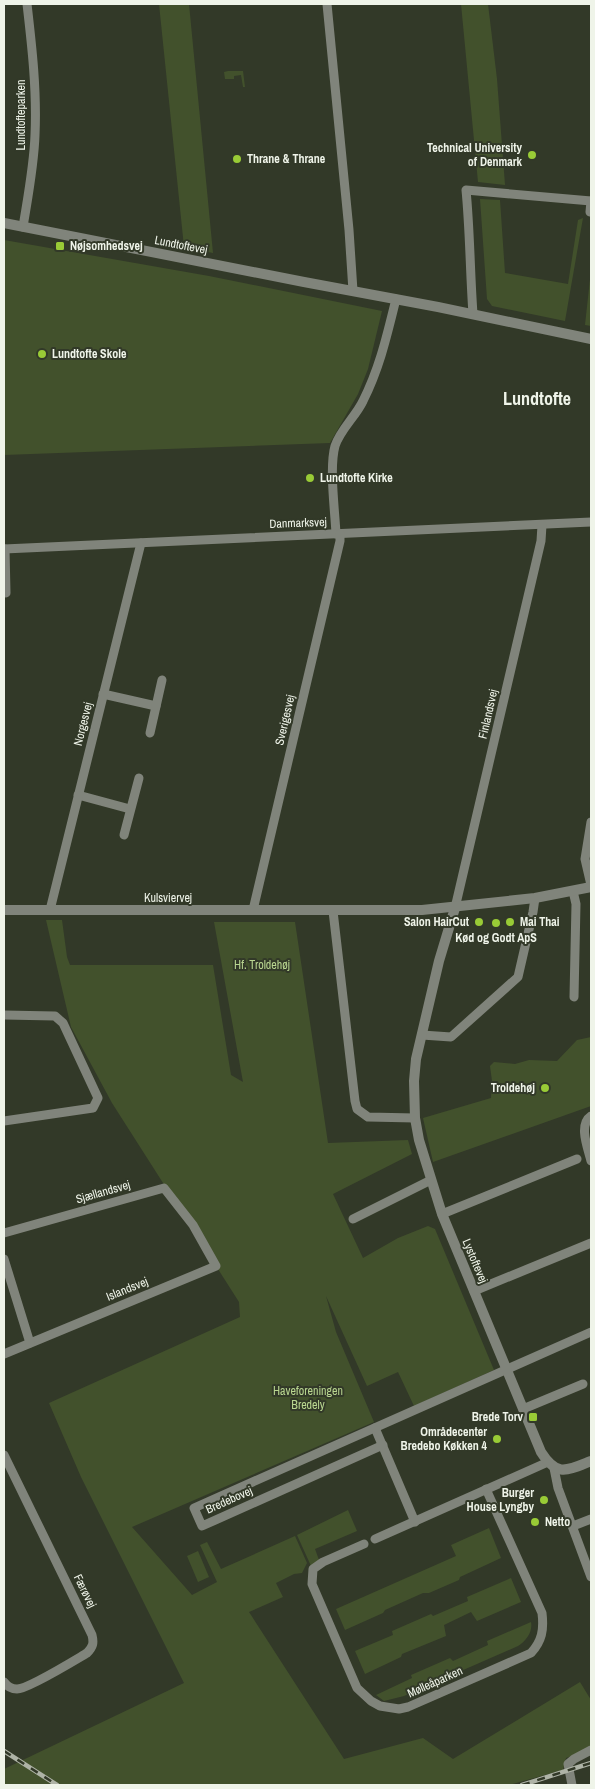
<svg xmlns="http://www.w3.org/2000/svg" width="595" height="1789" viewBox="0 0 595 1789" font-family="'Archivo Narrow',sans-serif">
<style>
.green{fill:#42512c}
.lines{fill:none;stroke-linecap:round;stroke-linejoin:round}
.minor{stroke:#80847b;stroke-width:9}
.tertiary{stroke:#80847b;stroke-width:10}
.rail-casing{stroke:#aeb3a6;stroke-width:4.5}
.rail{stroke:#323928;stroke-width:2.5;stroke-dasharray:8;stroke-linecap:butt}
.poi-dot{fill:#99cb36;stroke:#323928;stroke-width:2}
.labels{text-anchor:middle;stroke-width:4;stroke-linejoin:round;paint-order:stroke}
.street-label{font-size:12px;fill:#eff4e9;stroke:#323928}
.poi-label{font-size:12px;font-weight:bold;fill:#eff4e9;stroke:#323928;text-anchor:end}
.park-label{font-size:12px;fill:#b9d690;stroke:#323928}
.district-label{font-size:18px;font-weight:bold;fill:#eff4e9;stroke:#323928}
</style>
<rect width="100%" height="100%" fill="#323928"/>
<!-- green -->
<g class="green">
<polygon points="159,4 189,4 213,253 184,247"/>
<polygon points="461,4 488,4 497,79 505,185 478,182"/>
<polygon points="228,71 243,71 245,87 243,87 241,75 234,76 234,79 225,79 224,72"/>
<polygon points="480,199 500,200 505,273 568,284 578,220 583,218 565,321 492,306 487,299"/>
<polygon points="4,240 209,276 382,311 368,369 358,394 330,443 4,455"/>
<polygon points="591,270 591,326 585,325"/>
<polygon points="46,920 62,920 67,957 70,965 213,965 231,1075 243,1082 214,922 295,922 328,1143 408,1140 412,1154 333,1194 363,1258 398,1238 428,1226 435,1229 494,1370 414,1406 398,1372 367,1386 326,1296 336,1332 374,1422 132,1527 192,1595 217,1582 200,1545 207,1542 221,1569 295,1536 307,1563 302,1573 294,1574 276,1583 283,1597 249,1612 344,1759 423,1738 453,1759 580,1682 591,1700 591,1749 566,1758 563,1770 509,1785 4,1785 4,1769 184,1683 81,1477 49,1403 240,1317 239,1302 112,1103 71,1027"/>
<polygon points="591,1037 591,1106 433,1162 423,1118 491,1098 492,1081 490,1066 494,1062 515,1064 529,1060 557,1061 577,1040"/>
<polygon points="348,1510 357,1531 315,1549 319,1560 311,1566 297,1535"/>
<polygon points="489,1528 501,1558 460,1577 459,1580 429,1593 423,1593 385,1610 383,1613 345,1630 336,1609 456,1556 451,1545"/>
<polygon points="198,1551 209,1577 198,1582 187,1556"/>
<polygon points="511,1578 521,1602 477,1621 471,1612 444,1625 446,1636 402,1654 401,1657 365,1674 355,1651 393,1635 392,1631 431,1614 433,1616 468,1601 467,1597"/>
<path d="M531,1622c2,10 -5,19 -13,24l-114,50 -20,5 -8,-6 36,-17 -1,-3 39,-17 3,3 35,-16 -1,-4z"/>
</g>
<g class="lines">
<!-- minor -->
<g class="minor">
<polyline points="327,4 349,230 353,291"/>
<polyline points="590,212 591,201"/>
<path d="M23,227c5,-31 11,-62 12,-92 2,-44 -3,-88 -8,-131"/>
<path d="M473,314c-3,-42 -3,-83 -7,-124l125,11"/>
<path d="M336,534c-1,-23 -7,-66 -1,-88 5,-16 21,-30 28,-45 17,-34 24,-66 33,-102"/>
<polyline points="4,549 591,522"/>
<polyline points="5,549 6,593"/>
<polyline points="103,694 156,706"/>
<polyline points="150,733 162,680"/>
<polyline points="78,795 130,809"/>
<polyline points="591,822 585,859 591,885"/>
<polyline points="124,835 139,778"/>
<polyline points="573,891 576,904 574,997"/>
<polyline points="455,908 541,541 542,525"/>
<polyline points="50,910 141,543"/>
<polyline points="253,910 340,541 340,534"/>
<polyline points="333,911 355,1101 357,1109 368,1117 415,1118"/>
<polyline points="4,1015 55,1016 63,1023 98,1098 93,1108 4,1121"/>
<polyline points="422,1035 451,1037 518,977 533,912 535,898"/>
<path d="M591,1116c-13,9 -3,32 0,45"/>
<polyline points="442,1214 577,1159"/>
<polyline points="353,1219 431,1180"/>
<polyline points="4,1233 164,1188 193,1225 216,1266 4,1354"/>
<polyline points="4,1259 30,1343"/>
<polyline points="474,1291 591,1243"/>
<polyline points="523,1409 583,1384"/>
<polyline points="375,1428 415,1522"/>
<polyline points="383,1445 202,1526 194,1508 591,1332"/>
<path d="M4,1455l88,180c2,8 1,12 -5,18 -12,7 -59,36 -70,36 -6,0 -10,-3 -13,-7"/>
<polyline points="554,1468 558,1488 591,1577"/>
<polyline points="573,1526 591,1519"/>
<polyline points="375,1539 548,1462"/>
<path d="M364,1544l-41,18 -10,7 -1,15 45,104 14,13 9,5 19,3 9,-2 123,-54c11,-12 13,-23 11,-40l-56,-124"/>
<polyline points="572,1785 568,1764 574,1759 591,1750"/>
</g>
<!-- tertiary -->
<g class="tertiary">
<polyline points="4,223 304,282 438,307 591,339"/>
<path d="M455,908l-16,53 -23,98 -2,22 1,37 4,22 23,74 99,238c16,25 25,19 50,9"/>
<polyline points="4,910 422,910 535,898 591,887"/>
</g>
<defs>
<g id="rail">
<polyline points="4,1751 57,1785"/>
<polyline points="522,1785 591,1763"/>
</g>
</defs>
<!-- rail casing -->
<use href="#rail" class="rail-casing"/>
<!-- rail -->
<use href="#rail" class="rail"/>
</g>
<!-- markers -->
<g class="poi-dot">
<circle cx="532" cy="155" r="5"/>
<circle cx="237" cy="159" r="5"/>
<rect x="55" y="241" width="10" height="10" rx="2.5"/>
<circle cx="42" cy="354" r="5"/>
<circle cx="310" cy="478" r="5"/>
<circle cx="479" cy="922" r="5"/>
<circle cx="510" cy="922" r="5"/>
<circle cx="496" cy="923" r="5"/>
<circle cx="545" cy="1088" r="5"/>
<rect x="528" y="1412" width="10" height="10" rx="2.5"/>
<circle cx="497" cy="1439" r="5"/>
<circle cx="544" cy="1500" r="5"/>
<circle cx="535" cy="1522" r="5"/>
</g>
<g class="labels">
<!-- street labels -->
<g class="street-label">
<text transform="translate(21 115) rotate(-90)" y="4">Lundtofteparken</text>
<text transform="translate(181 245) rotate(11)" y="4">Lundtoftevej</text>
<text transform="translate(298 523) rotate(-2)" y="4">Danmarksvej</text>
<text transform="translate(488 714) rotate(-77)" y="4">Finlandsvej</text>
<text transform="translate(285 720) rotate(-77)" y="4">Sverigesvej</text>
<text transform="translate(83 724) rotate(-76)" y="4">Norgesvej</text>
<text x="168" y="902">Kulsviervej</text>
<text transform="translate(103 1192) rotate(-16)" y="4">Sjællandsvej</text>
<text transform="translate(475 1261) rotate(67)" y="4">Lystoftevej</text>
<text transform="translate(127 1289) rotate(-22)" y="4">Islandsvej</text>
<text transform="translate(229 1500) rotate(-24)" y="4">Bredebovej</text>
<text transform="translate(85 1591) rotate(64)" y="4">Færøvej</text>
<text transform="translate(435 1682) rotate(-24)" y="4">Mølleåparken</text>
</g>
<!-- poi labels -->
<g class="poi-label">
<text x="522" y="152">Technical University<tspan x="522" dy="14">of Denmark</tspan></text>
<text x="247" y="163" text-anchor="start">Thrane &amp; Thrane</text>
<text x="70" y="250" text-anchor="start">Nøjsomhedsvej</text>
<text x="52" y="358" text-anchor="start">Lundtofte Skole</text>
<text x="320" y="482" text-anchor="start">Lundtofte Kirke</text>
<text x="469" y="926">Salon HairCut</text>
<text x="520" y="926" text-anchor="start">Mai Thai</text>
<text x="496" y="942" text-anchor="middle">Kød og Godt ApS</text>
<text x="535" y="1092">Troldehøj</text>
<text x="523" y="1421">Brede Torv</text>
<text x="487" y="1436">Områdecenter<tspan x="487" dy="14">Bredebo Køkken 4</tspan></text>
<text x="534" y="1497">Burger<tspan x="534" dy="14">House Lyngby</tspan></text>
<text x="545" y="1526" text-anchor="start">Netto</text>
</g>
<!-- park labels -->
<g class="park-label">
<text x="262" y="969">Hf. Troldehøj</text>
<text x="308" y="1395">Haveforeningen<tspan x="308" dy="14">Bredely</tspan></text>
</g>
<!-- district labels -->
<g class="district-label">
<text x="537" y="405">Lundtofte</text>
</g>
</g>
<!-- border -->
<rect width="595" height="1789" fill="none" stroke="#eff4e9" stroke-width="10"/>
</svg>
